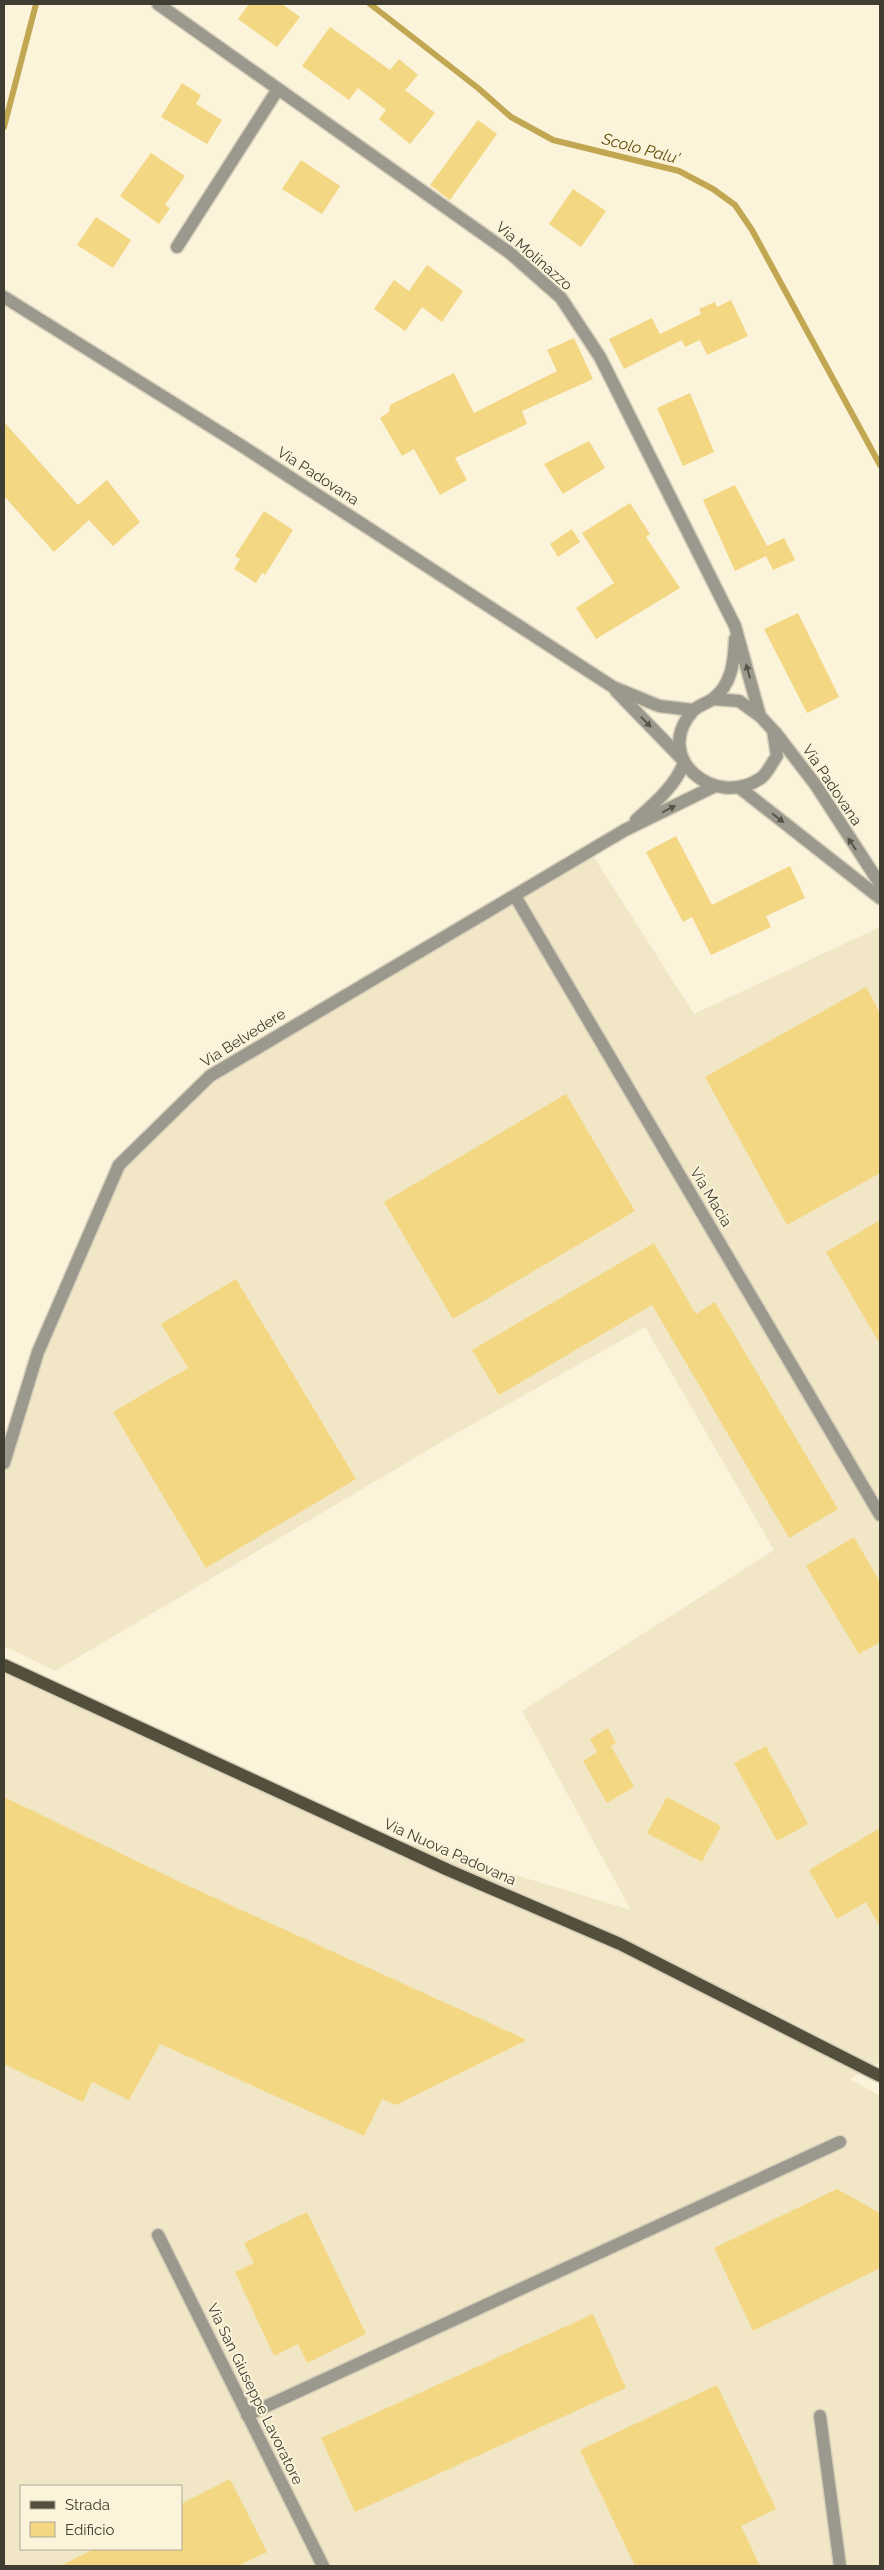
<svg xmlns="http://www.w3.org/2000/svg" width="884" height="2570" viewBox="0 0 884 2570" font-family="Raleway,sans-serif">
<style>
.built{fill:#f1e7c7;fill-rule:evenodd}
.lines{fill:none;stroke-linecap:round;stroke-linejoin:round}
.stream{stroke:#c2a752;stroke-width:6}
.building{fill:#f3d782}
.minor-casing{stroke:#d6cfb9;stroke-width:15}
.major-casing{stroke:#d6cfb9;stroke-width:15}
.minor{stroke:#9b988d;stroke-width:12}
.major{stroke:#544e3c;stroke-width:12}
.oneway{fill:#57544a}
.labels{text-anchor:middle;stroke-width:4;stroke-linejoin:round;paint-order:stroke}
.street-label{font-size:15px;fill:#403d33;stroke:#fbf3da}
.water-label{font-size:16px;font-style:italic;fill:#614e0a;stroke:#fbf3da}
</style>
<rect width="100%" height="100%" fill="#fbf3da"/>
<!-- built -->
<path class="built" d="M590,851l104,163 186,-87v1135l-30,17 30,17v470h-876v-899l349,159 278,84 -109,-199 252,-161 -129,-223 -190,107 -400,237 -51,-25v-179l34,-115 81,-187 91,-89zM21,2486h160v63h-160z"/>
<g class="lines">
<!-- stream -->
<g class="stream">
<polyline points="370,4 478,88 511,117 553,140 679,171 713,189 735,205 752,230 880,465"/>
<polyline points="4,127 36,4"/>
</g>
</g>
<!-- building -->
<g class="building">
<polygon points="249,4 282,4 300,17 277,47 238,19"/>
<polygon points="330,27 390,70 399,59 418,75 405,90 435,113 410,144 379,119 386,110 358,88 349,100 302,66"/>
<polygon points="182,83 201,95 196,104 222,120 207,144 161,117"/>
<polygon points="478,120 497,134 450,200 430,185"/>
<polygon points="151,153 185,176 165,205 170,208 159,224 120,196"/>
<polygon points="301,160 340,186 322,214 282,189"/>
<polygon points="573,189 606,211 581,247 549,224"/>
<polygon points="96,217 131,240 113,268 77,245"/>
<polygon points="427,265 463,291 442,322 422,307 405,331 374,309 394,280 409,291"/>
<polygon points="731,300 748,336 707,355 700,340 685,347 682,340 624,369 609,339 652,318 660,334 701,314 699,309 715,302 717,307"/>
<polygon points="574,338 593,379 522,411 527,424 455,458 467,480 440,495 414,449 402,456 380,418 389,412 390,405 454,373 474,413 557,371 547,350"/>
<polygon points="690,393 714,452 683,466 657,408"/>
<polygon points="4,422 78,505 107,480 140,522 113,546 89,520 54,552 4,496"/>
<polygon points="589,441 605,468 563,494 544,464"/>
<polygon points="735,485 767,546 784,538 795,560 773,570 766,556 735,571 703,500"/>
<polygon points="630,503 650,534 646,537 680,588 596,639 576,608 614,583 582,533"/>
<polygon points="264,511 293,530 265,575 262,573 256,583 234,569 240,559 235,556"/>
<polygon points="572,529 580,542 558,557 550,544"/>
<polygon points="798,613 839,697 807,713 764,629"/>
<polygon points="676,836 712,905 790,866 805,898 766,916 771,927 711,955 692,917 683,922 646,852"/>
<polygon points="866,987 880,1013 880,1173 787,1225 705,1077"/>
<polygon points="566,1094 635,1211 453,1319 384,1202"/>
<polygon points="880,1220 880,1344 826,1252"/>
<polygon points="654,1243 696,1314 715,1302 838,1509 789,1538 652,1305 499,1395 472,1350"/>
<polygon points="236,1279 356,1479 206,1568 113,1412 188,1368 161,1324"/>
<polygon points="854,1537 880,1582 880,1642 859,1654 806,1566"/>
<polygon points="608,1728 616,1743 611,1746 634,1787 607,1803 583,1761 597,1752 590,1739"/>
<polygon points="766,1746 808,1824 777,1841 734,1763"/>
<polygon points="4,1797 182,1883 527,2040 396,2105 382,2099 364,2136 160,2044 129,2100 92,2082 83,2102 4,2064"/>
<polygon points="667,1797 721,1826 702,1862 647,1833"/>
<polygon points="880,1828 880,1927 866,1902 837,1919 809,1870"/>
<polygon points="837,2189 880,2213 880,2268 753,2331 714,2248"/>
<polygon points="307,2212 366,2334 307,2363 298,2344 274,2356 235,2272 254,2263 244,2243"/>
<polygon points="593,2314 626,2388 355,2512 321,2438"/>
<polygon points="717,2385 776,2509 741,2526 760,2566 635,2566 580,2450"/>
<polygon points="230,2479 267,2552 238,2566 60,2566 94,2549 181,2549 181,2504"/>
</g>
<g class="lines">
<defs>
<g id="minor">
<polyline points="158,4 510,253 561,298 600,357 735,626 760,716"/>
<polyline points="177,247 278,89"/>
<polyline points="4,297 242,446 613,687 659,706 693,710"/>
<polyline points="616,691 682,759"/>
<path d="M713,699l26,2 21,15 13,14 4,26c-5,6 -9,17 -16,22 -46,32 -110,-21 -68,-67 4,-5 14,-8 20,-12z"/>
<path d="M713,699c19,-15 21,-37 22,-60"/>
<polyline points="775,732 815,784 880,884"/>
<polyline points="740,788 880,898"/>
<path d="M636,820c18,-16 39,-34 48,-57"/>
<polyline points="515,896 880,1515"/>
<polyline points="4,1463 38,1352 119,1165 210,1076 625,830 715,786"/>
<polyline points="158,2235 323,2566"/>
<polyline points="247,2415 840,2142"/>
<polyline points="820,2416 840,2566"/>
</g>
<polyline id="major" points="4,1665 448,1870 620,1944 880,2076"/>
</defs>
<!-- minor casing -->
<use href="#minor" class="minor-casing"/>
<!-- major casing -->
<use href="#major" class="major-casing"/>
<!-- minor -->
<use href="#minor" class="minor"/>
<!-- major -->
<use href="#major" class="major"/>
</g>
<!-- one-way arrows -->
<defs><path id="oneway-solid" d="M-6-.8H1V-3.2L6.5 0L1 3.2V.8H-6Z" transform="scale(1.25)"/></defs>
<g class="oneway">
<use href="#oneway-solid" transform="translate(748 671) rotate(-106)"/>
<use href="#oneway-solid" transform="translate(646 722) rotate(46)"/>
<use href="#oneway-solid" transform="translate(669 809) rotate(-27)"/>
<use href="#oneway-solid" transform="translate(778 818) rotate(38)"/>
<use href="#oneway-solid" transform="translate(852 844) rotate(-124)"/>
</g>
<g class="labels">
<!-- street labels -->
<g class="street-label">
<text transform="translate(534 256) rotate(41)" y="5">Via Molinazzo</text>
<text transform="translate(318 476) rotate(33)" y="5">Via Padovana</text>
<text transform="translate(832 785) rotate(56)" y="5">Via Padovana</text>
<text transform="translate(243 1038) rotate(-32)" y="5">Via Belvedere</text>
<text transform="translate(711 1197) rotate(59)" y="5">Via Macia</text>
<text transform="translate(450 1852) rotate(24)" y="5">Via Nuova Padovana</text>
<text transform="translate(255 2394) rotate(64)" y="5">Via San Giuseppe Lavoratore</text>
</g>
<!-- water labels -->
<g class="water-label">
<text transform="translate(641 148) rotate(15)" y="6">Scolo Palu'</text>
</g>
</g>
<!-- border -->
<rect width="884" height="2570" fill="none" stroke="#403d33" stroke-width="10"/>
<!-- legend -->
<rect x="20" y="2485" width="162" height="65" fill="#fbf3da" stroke="#b0aa97"/>
<rect x="30" y="2501" width="25" height="8" fill="#544e3c" stroke="#b0aa97"/>
<text x="65" y="2510" font-size="15" fill="#403d33">Strada</text>
<rect x="30" y="2522" width="25" height="15" fill="#f3d782" stroke="#b0aa97"/>
<text x="65" y="2535" font-size="15" fill="#403d33">Edificio</text>
</svg>
